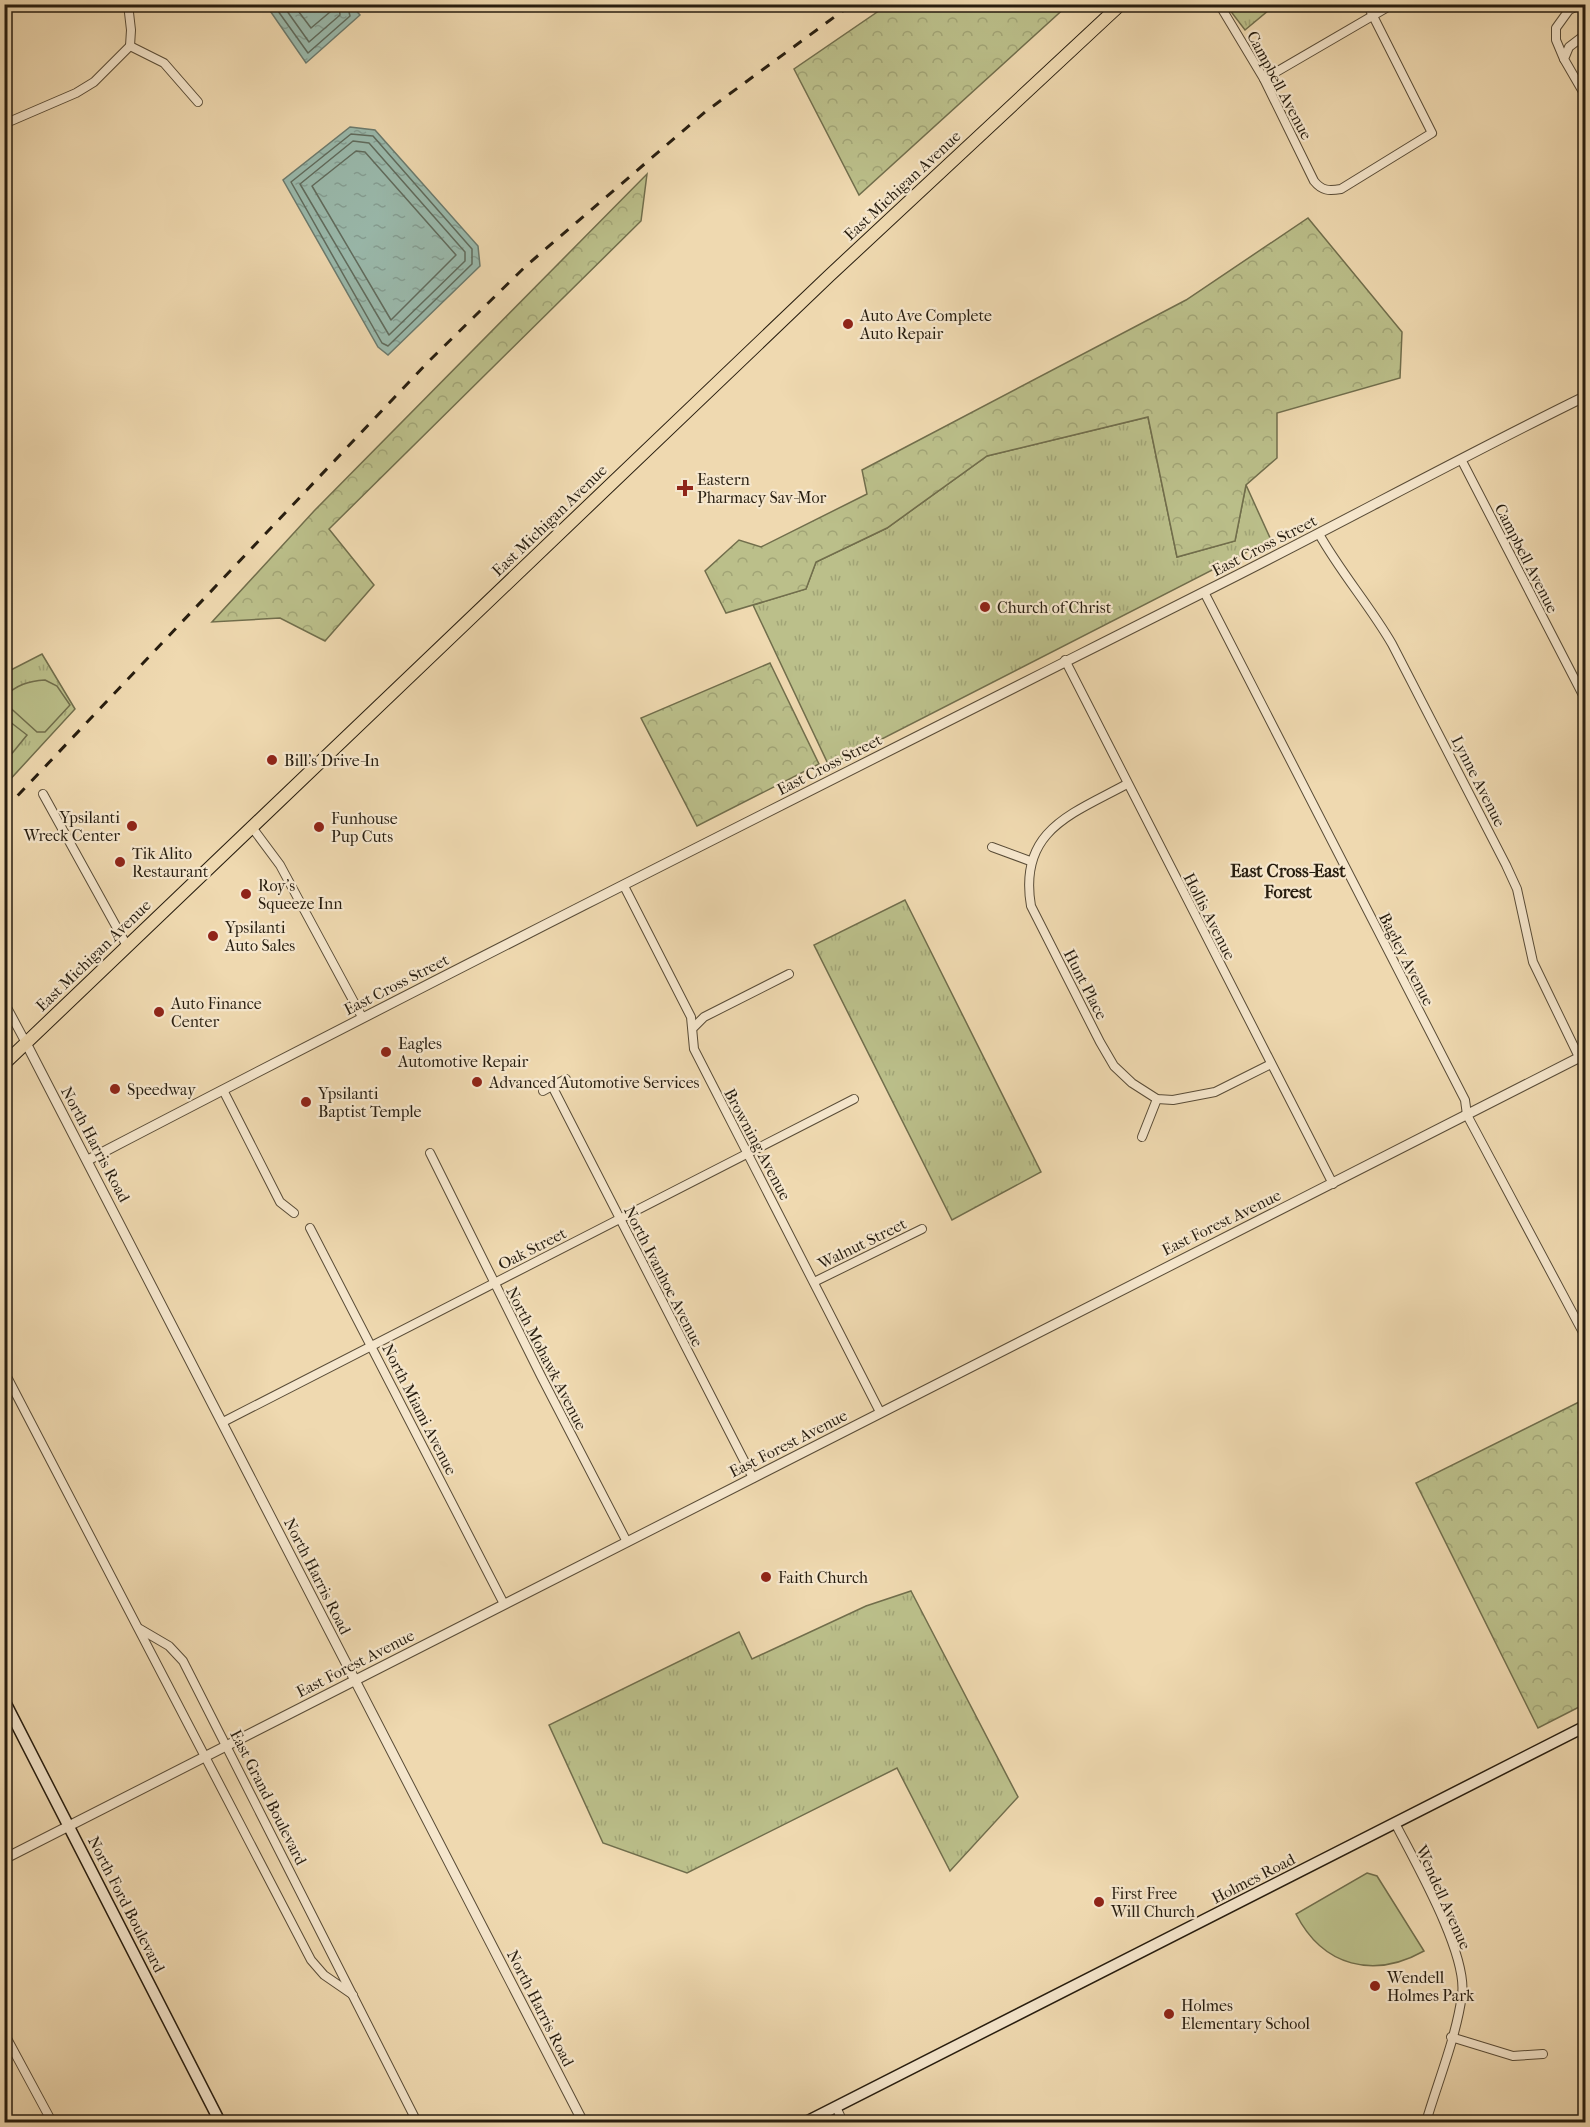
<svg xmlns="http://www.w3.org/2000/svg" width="1590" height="2127" viewBox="0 0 1590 2127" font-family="'IM FELL French Canon',serif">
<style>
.grass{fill:url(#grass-tufts);stroke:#716e4c;stroke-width:1.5}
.forest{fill:url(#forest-crowns);stroke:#716e4c;stroke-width:1.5}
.garden{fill:#bbbf8a;stroke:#716e4c;stroke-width:1.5}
.water{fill:url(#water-ripples);stroke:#6c7b6e;stroke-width:1.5}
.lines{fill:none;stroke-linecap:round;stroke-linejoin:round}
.shore{stroke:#606c5e;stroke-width:1.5}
.minor-casing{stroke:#594c37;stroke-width:10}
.tertiary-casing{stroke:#594c37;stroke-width:11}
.secondary-casing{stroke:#271d0f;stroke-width:13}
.primary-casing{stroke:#271d0f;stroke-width:14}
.minor{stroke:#f5e6cc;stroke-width:8}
.tertiary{stroke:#f5e6cc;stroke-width:9}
.secondary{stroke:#f5e6cc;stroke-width:10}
.primary{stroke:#efd9b0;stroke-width:12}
.rail{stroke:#271d0f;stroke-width:3;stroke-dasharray:10 10;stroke-linecap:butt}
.poi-dot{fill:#8f2418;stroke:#f5e6cc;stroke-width:2}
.labels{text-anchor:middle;stroke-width:4.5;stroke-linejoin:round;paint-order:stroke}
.street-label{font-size:16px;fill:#271d0f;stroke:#f5e6cc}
.poi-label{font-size:16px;fill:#271d0f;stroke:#f5e6cc;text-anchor:start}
.neighbourhood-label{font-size:18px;font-weight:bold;fill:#271d0f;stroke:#f5e6cc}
</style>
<defs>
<pattern id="grass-tufts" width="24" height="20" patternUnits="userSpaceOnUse" patternTransform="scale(1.5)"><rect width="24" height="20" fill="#bbbf8a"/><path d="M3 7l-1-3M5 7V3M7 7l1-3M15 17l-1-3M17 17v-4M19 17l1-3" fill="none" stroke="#a1a476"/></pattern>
<pattern id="forest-crowns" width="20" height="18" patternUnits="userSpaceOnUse" patternTransform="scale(1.5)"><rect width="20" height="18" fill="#bbbf8a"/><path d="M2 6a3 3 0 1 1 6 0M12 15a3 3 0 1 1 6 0" fill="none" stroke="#a1a476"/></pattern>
<pattern id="water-ripples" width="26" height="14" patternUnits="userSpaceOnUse" patternTransform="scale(1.5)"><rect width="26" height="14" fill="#9abaad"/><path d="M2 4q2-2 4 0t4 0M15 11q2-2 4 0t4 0" fill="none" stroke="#859f94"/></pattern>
</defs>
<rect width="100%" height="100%" fill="#efd9b0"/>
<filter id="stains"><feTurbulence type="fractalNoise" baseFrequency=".00333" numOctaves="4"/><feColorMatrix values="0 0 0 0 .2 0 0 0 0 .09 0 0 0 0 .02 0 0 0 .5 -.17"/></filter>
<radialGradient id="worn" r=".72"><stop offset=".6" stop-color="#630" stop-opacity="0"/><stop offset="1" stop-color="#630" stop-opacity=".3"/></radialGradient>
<!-- grass -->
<g class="grass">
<polygon points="1226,5 1275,5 1245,30"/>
<polygon points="1148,417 1177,557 1235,541 1246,485 1271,540 829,766 753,605 806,589 816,562 887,528 987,456"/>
<polygon points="42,654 75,709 5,785 5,673"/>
<polygon points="905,900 1041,1172 952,1220 814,945"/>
<polygon points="911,1591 1018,1797 950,1871 897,1768 687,1873 603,1843 549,1725 739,1632 752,1659 866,1606"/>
</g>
<!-- forest -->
<g class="forest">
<polygon points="889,4 1068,5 859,195 794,69"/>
<polygon points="647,174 641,221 329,529 374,585 325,641 280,618 212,622 314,511"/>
<polygon points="1308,218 1402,332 1400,378 1277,413 1277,458 1246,485 1235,541 1177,557 1148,417 987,456 887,528 816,562 806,589 726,613 705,571 739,540 761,547 867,494 862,470 1186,300"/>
<polygon points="770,663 819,764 697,826 641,718"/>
<polygon points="1585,1399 1585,1704 1538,1728 1416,1483"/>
</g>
<!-- garden -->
<g class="garden">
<path d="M45,680l12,6 13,19 -25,27h-8l-32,-29v-7c12,-11 23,-15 40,-16z"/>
<polygon points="5,718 27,735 5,762 4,718"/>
<path d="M1367,1873l10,3 47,75c-50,28 -101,16 -128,-37z"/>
</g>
<!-- water -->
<g class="water">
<polygon points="266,5 351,5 360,15 306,63"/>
<polygon points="350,127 375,130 478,246 480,266 388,355 378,347 283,180"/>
</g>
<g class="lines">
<!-- shore -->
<g class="shore">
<polyline points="273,4 308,53 350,16 347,4"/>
<polyline points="282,4 309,42 340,15 339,4"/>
<polyline points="293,4 311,28 330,12 330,4"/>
<polygon points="351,134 373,136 472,249 472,264 388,346 382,343 291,182"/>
<polygon points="353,141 369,143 465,252 465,261 389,335 300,184"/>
<polygon points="356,151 365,152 456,255 391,320 312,186"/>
</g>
<defs>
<g id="minor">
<polyline points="128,4 131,30 130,46"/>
<path d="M1219,4l45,75 50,102c8,10 15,10 27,8l91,-56 -65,-129"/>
<polyline points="1586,34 1569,47 1564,59 1586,97"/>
<polyline points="130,46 164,63 198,102"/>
<polyline points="1564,59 1556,40 1556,28 1569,10 1582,4"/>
<polyline points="1264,79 1393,4"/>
<polyline points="4,124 76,93 94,82 130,46"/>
<polyline points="1462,461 1586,701"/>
<path d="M1319,534c22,39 51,72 73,110l114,221 11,24 16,73 46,95"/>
<polyline points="1204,592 1465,1100 1467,1115 1586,1338"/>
<polyline points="1065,660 1333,1184"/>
<path d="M1127,784c-55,30 -109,46 -96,122l69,136 14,24 18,17 25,16 16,1 42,-8 56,-28"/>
<polyline points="43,794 127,946"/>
<polyline points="251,826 280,865 362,1017"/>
<polyline points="992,847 1030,861"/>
<polyline points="624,886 691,1017 694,1049 880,1412"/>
<polyline points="4,1002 26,1043"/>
<polyline points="694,1027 704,1017 789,974"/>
<polyline points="566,1079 552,1086 753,1478"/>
<polyline points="223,1090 280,1202 294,1213"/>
<polyline points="543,1091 552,1086"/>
<polyline points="1142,1137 1157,1099"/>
<polyline points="430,1153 541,1376 627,1542"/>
<polyline points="310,1228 504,1604"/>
<polyline points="814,1282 922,1229"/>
<polyline points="4,1371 311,1960 324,1975 353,1995"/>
<polyline points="223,1422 854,1099"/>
<polyline points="140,1629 169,1646 183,1661 417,2122"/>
<path d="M1395,1823c20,39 73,131 67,172 -6,43 -24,86 -36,127"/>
<polyline points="4,2033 52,2122"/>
<polyline points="1451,2037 1513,2056 1543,2054"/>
<polyline points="836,2107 843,2122"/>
</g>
<g id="tertiary">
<polyline points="26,1043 583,2122"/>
<path d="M88,1160c372,-194 747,-382 1122,-571 126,-63 249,-131 376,-193"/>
<polyline points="4,1859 1586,1054"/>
</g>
<g id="secondary">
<polyline points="4,1700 220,2122"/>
<polyline points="806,2122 1586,1726"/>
</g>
<polyline id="primary" points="4,1064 829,276 1121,4"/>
</defs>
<!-- minor casing -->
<use href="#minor" class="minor-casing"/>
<!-- tertiary casing -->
<use href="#tertiary" class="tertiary-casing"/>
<!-- secondary casing -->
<use href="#secondary" class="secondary-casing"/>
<!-- primary casing -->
<use href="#primary" class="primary-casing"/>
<!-- minor -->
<use href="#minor" class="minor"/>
<!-- tertiary -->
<use href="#tertiary" class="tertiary"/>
<!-- secondary -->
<use href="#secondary" class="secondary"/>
<!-- primary -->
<use href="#primary" class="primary"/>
<!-- rail -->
<polyline class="rail" points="4,810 427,363 527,265 705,112 852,4"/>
</g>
<!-- markers -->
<g class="poi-dot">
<circle cx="848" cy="324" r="6"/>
<path d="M682 479h6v6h6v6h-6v6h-6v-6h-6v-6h6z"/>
<circle cx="985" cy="607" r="6"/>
<circle cx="272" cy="760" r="6"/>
<circle cx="132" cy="826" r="6"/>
<circle cx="319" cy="827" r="6"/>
<circle cx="120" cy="862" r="6"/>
<circle cx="246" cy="894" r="6"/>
<circle cx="213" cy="936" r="6"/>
<circle cx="159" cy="1012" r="6"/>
<circle cx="386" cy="1052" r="6"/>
<circle cx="477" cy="1082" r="6"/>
<circle cx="115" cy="1089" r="6"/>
<circle cx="306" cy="1102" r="6"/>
<circle cx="766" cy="1577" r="6"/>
<circle cx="1099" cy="1902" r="6"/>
<circle cx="1375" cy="1986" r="6"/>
<circle cx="1169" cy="2014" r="6"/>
</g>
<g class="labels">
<!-- street labels -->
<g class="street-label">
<text transform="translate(1280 85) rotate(62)" y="6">Campbell Avenue</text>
<text transform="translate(902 185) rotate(-43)" y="6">East Michigan Avenue</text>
<text transform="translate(549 520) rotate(-44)" y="6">East Michigan Avenue</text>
<text transform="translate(1264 545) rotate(-27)" y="6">East Cross Street</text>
<text transform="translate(1527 558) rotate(63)" y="6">Campbell Avenue</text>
<text transform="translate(829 764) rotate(-27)" y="6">East Cross Street</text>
<text transform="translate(1479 781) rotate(63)" y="6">Lynne Avenue</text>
<text transform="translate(1210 916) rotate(63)" y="6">Hollis Avenue</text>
<text transform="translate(93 955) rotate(-44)" y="6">East Michigan Avenue</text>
<text transform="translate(1407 959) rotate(63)" y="6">Bagley Avenue</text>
<text transform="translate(396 984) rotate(-27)" y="6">East Cross Street</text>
<text transform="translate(1086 984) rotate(63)" y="6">Hunt Place</text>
<text transform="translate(96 1144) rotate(62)" y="6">North Harris Road</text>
<text transform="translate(758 1144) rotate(62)" y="6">Browning Avenue</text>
<text transform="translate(1221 1222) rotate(-26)" y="6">East Forest Avenue</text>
<text transform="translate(862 1243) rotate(-26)" y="6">Walnut Street</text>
<text transform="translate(532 1248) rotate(-27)" y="6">Oak Street</text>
<text transform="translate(664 1276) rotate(63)" y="6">North Ivanhoe Avenue</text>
<text transform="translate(547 1358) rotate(63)" y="6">North Mohawk Avenue</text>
<text transform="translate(420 1409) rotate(63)" y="6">North Miami Avenue</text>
<text transform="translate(788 1443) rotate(-27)" y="6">East Forest Avenue</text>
<text transform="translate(318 1576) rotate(63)" y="6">North Harris Road</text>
<text transform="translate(355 1663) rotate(-27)" y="6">East Forest Avenue</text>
<text transform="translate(269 1797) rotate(63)" y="6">East Grand Boulevard</text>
<text transform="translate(1253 1878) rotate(-27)" y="6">Holmes Road</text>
<text transform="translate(1444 1897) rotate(66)" y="6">Wendell Avenue</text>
<text transform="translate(127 1904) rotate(63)" y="6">North Ford Boulevard</text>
<text transform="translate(541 2008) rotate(63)" y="6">North Harris Road</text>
</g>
<!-- poi labels -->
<g class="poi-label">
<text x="860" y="321">Auto Ave Complete<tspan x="860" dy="18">Auto Repair</tspan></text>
<text x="697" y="485">Eastern<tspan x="697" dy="18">Pharmacy Sav-Mor</tspan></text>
<text x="997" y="613">Church of Christ</text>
<text x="284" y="766">Bill's Drive-In</text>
<text x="120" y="823" text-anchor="end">Ypsilanti<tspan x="120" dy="18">Wreck Center</tspan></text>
<text x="331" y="824">Funhouse<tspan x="331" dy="18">Pup Cuts</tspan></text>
<text x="132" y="859">Tik Alito<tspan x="132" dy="18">Restaurant</tspan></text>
<text x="258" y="891">Roy's<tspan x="258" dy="18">Squeeze Inn</tspan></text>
<text x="225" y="933">Ypsilanti<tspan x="225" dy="18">Auto Sales</tspan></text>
<text x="171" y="1009">Auto Finance<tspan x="171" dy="18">Center</tspan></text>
<text x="398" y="1049">Eagles<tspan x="398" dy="18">Automotive Repair</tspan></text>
<text x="489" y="1088">Advanced Automotive Services</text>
<text x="127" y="1095">Speedway</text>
<text x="318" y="1099">Ypsilanti<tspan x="318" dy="18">Baptist Temple</tspan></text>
<text x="778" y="1583">Faith Church</text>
<text x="1111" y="1899">First Free<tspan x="1111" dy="18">Will Church</tspan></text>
<text x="1387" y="1983">Wendell<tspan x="1387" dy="18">Holmes Park</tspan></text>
<text x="1181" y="2011">Holmes<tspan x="1181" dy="18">Elementary School</tspan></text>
</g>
<!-- neighbourhood labels -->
<g class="neighbourhood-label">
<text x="1288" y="877">East Cross-East<tspan x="1288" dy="21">Forest</tspan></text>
</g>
</g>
<!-- margin -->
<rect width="1590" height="2127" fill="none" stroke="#efd9b0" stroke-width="24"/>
<rect x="6" y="6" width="1578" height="2115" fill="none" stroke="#271d0f" stroke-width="3"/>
<rect x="12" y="12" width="1566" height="2103" fill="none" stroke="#271d0f" stroke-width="1.5"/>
<rect width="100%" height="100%" filter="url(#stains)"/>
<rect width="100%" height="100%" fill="url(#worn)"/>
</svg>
